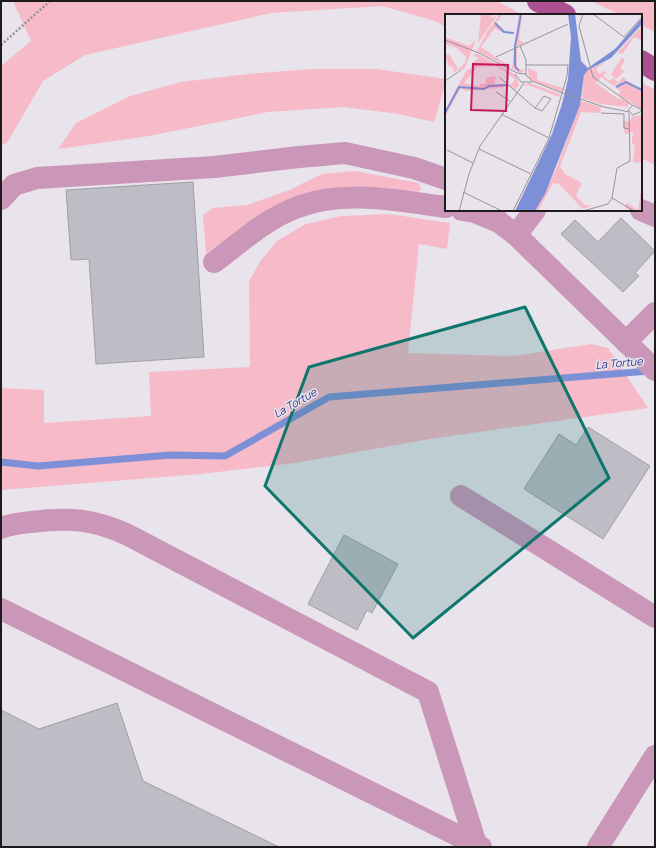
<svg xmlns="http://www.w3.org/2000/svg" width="656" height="848" viewBox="0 0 656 848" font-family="Manrope,sans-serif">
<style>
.green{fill:#f6bac9}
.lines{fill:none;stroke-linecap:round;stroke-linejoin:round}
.stream{stroke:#7d8fd6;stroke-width:7}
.building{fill:#bebcc5;stroke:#a09ea7}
.path{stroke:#979298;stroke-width:2.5;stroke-dasharray:2 2;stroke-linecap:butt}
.minor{stroke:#ca97b9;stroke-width:22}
.major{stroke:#ac5091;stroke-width:22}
.marked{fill:#0f766e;fill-opacity:0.2;stroke:#0f766e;stroke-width:3;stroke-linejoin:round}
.labels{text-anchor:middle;stroke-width:3;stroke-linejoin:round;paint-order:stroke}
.water-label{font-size:11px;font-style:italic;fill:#2e398d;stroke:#e9e3eb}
.inset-river{fill:none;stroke:#7d8fd6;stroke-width:2}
.inset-road{fill:none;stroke:#979399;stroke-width:1}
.view{fill:#c2185b;fill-opacity:0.15;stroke:#c2185b;stroke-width:2}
.inset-edge{fill:none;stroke:#1c1a1d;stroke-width:2}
</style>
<rect width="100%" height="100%" fill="#e9e3eb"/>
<!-- green -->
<g class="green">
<polygon points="13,1 497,1 523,15 446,15 446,27 435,21 382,6 271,13 85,55 43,81 7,143 1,145 1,66 31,41"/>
<polygon points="591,1 655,1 655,32 641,25 641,15 620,15"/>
<polygon points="311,69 376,69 446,79 446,82 434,122 399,114 343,107 268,112 149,136 58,149 76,123 130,96 181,82 248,74"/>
<polygon points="641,82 655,90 655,165 641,158"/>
<polygon points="355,171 419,183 421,191 277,206 206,253 203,215 213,208 247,205 287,191 322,174"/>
<polygon points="389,214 450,223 447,249 419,244 408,353 514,356 591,344 608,348 648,408 430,439 295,463 201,474 1,490 1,388 44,390 44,423 151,416 149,372 250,367 249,281 261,260 277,241 306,224 341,216"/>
</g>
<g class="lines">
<!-- stream -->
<polyline class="stream" points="1,462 38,466 170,455 225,456 329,397 649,371"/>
</g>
<!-- building -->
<g class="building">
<polygon points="193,182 204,357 96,364 89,259 71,260 66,190"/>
<polygon points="621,218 655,251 635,273 639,276 623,292 561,234 575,220 598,242"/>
<polygon points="588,427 650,466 603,539 524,489 559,434 576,445"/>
<polygon points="344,535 398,564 372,613 367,610 357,630 308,604"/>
<polygon points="117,703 143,781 279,847 1,847 1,710 39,729"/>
</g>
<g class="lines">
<!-- path -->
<polyline class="path" points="1,45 50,1"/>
<!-- minor -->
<g class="minor">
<polyline points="1,199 14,185 37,178 214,167 299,157 345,153 414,168 446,179"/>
<polyline points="462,210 475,212 499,222"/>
<polyline points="488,210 499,222 516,235 655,370"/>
<polyline points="641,210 655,216"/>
<polyline points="516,235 535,210"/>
<path d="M214,262c26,-19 53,-44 84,-55 46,-18 101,-6 148,0"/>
<polyline points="626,342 655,313"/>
<polyline points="461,496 655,617"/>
<path d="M1,528c9,-4 20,-5 30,-6 37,-5 63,-3 97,13l300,157 48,152"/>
<polyline points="1,609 481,847"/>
<polyline points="598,847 655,756"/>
</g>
<!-- major -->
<g class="major">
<polyline points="538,1 565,15"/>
<polyline points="641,61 655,70"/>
</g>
</g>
<!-- marked area -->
<path class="marked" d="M525,307l84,171 -196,160 -148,-152 44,-119z"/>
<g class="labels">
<!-- water labels -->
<g class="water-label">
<text transform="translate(619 363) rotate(-5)" y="4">La Tortue</text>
<text transform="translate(295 403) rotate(-30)" y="4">La Tortue</text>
</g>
</g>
<!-- overview -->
<g transform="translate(445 14)">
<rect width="197" height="197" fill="#e9e3eb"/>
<path d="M36,0h7l5,4 5,-4 -20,29zM55,0h3l-7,9 8,7 -2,2 -7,-4 -14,19 31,21 2,-19 3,-1v19l3,3 5,-1 -4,4 -44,-22 10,-19zM74,0h3l-3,26 6,3 -10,4zM197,11v15l-8,-3 -11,16 -6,1zM0,23l24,9 7,-6 -12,30 -6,-1 -3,4 -3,-7 -3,1 -4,-12 4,-1 9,15 7,-6 1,-6 -9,-9 -12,-4zM31,39l40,22 3,10 -4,5 -7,-5 4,-1 3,-5 -19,-13 -19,1 -13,16 16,4v-3h5l2,-6 6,-2 3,1 -2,7h11l2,3 -42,4 -4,-3 -16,28v-6l21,-39 8,-4 -1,-4 6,-5 -5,-2zM177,43l3,4 -5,7 4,3 2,-1 -10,9 -5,-5zM160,48l-9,7 2,3 2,2 4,-3 8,7 -7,-5 -2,3 7,5 3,-3 5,4 -4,4 -13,-9 -5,6 21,15 9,3 3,2 -1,4 -28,-3 -18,-6 2,-23 4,-5zM83,54l9,4v8l26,8 -1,4 -33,-13zM178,63l12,10 7,1v21l-24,-14 3,-4 -6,-4zM85,69l30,11 -1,3 -31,-12 -7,1zM136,87l20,6 -1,6 -19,-1 -21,54 5,8 17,9 -6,12 8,10 7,1 -8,3 -24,-25 -6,-1 -15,28h-3l20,-39zM187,102h10v47l-9,-1 2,-17 -3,-1v-6l2,-5 -5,-1 -3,3 -3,-7v-7h7zM197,169v28h-11l-6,-4 2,-4 11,7z" fill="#f6bac9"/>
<path d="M123,0h7l6,47 7,7 27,-19 27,-31v6l-31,34 -23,12 -4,5 -4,30 -35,89 -10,17h-20l37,-77 10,-30 6,-25 3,-42z" fill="#7d8fd6"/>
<path class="inset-river" d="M50,9l9,9 10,1M74,57l-4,-5v-20l6,-32M171,73l10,-5 16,8M0,99l14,-26 25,2 5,-3 18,-1"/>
<path class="inset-road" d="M138,0l-4,12 14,51 39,28M148,0l31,23 18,-20M0,26l34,13 38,20 8,1 7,7 28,11 44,15 25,5M75,32l6,14v15M51,43l72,-33M70,60l6,8h11M54,63l36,31M0,67l16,-11M51,78l14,9M99,82l7,3 -9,12 -7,-3zM197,96l-9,-5 -5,5 5,5 9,-4M156,99l23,1v14l5,1M56,100l48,24M34,135l52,25M2,136l26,13M18,178l39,19M167,184l22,13M14,197l10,-37 11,-28 44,-63M68,197l36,-73 18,-62 1,-11h-42M138,197l25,-7 4,-6 5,-30 13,-7 -1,-48"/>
<path class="view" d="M28,50l35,1 -2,46 -35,-1z"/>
<rect width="197" height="197" class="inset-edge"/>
</g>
<!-- border -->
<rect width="656" height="848" fill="none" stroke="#1c1a1d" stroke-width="4"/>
</svg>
